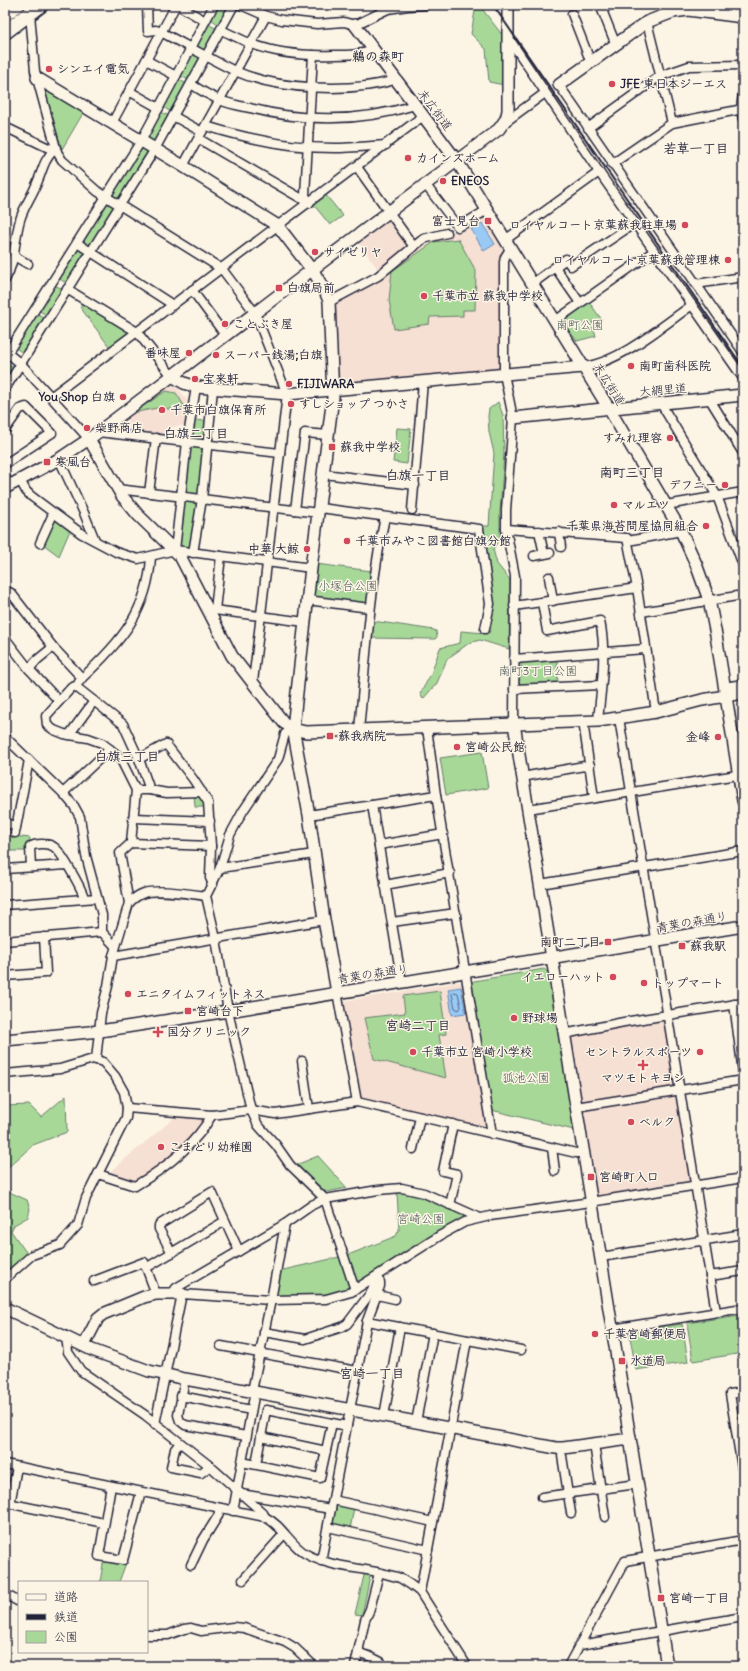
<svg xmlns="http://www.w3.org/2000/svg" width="748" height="1671" viewBox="0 0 748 1671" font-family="Delius,'Klee One',sans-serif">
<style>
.built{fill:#f6dfd3}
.green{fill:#a8d898;stroke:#657d6a}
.water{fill:#99caf5;stroke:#6987ab}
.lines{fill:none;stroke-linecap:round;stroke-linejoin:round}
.shore{stroke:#526585;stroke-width:1}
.street-casing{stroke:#22223b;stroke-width:11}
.secondary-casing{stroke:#22223b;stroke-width:14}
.highway-casing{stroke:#22223b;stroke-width:17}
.street{stroke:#fcf5e5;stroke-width:8}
.secondary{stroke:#fcf5e5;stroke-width:11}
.highway{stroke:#fcf5e5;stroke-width:14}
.rail{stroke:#22223b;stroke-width:2}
.poi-dot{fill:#d1495b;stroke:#fcf5e5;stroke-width:1.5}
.labels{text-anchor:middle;stroke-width:3;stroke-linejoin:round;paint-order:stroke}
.poi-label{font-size:12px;font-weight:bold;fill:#22223b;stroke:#fcf5e5;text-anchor:start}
.street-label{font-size:12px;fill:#22223b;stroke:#fcf5e5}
.park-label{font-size:12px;fill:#4a5957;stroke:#fcf5e5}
.neighbourhood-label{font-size:13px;font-weight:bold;fill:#22223b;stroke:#fcf5e5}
</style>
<rect width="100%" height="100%" fill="#fcf5e5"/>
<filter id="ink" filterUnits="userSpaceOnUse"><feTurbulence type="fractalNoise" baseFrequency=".025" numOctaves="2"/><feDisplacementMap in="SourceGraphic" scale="8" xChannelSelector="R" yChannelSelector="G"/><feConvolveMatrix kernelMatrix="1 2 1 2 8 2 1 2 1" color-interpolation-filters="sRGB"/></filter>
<g filter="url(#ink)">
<!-- built -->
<g class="built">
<polygon points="479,217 485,218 502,245 502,365 497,371 339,386 337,383 336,355 337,353 334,302 420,243 448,234"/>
<polygon points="387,220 392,221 410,244 409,248 380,272 358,242"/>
<polygon points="167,386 178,388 189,403 187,425 167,428 166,433 153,434 129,431 127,417"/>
<polygon points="459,982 464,985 488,1127 484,1129 361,1100 358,1098 343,1006 345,1001"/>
<polygon points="662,1021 665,1023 676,1085 673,1088 583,1103 580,1099 571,1038 573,1035"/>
<polygon points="674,1097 678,1100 691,1179 689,1183 600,1196 596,1194 583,1114 585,1111"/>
<polygon points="179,1114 205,1117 207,1121 199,1132 165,1163 135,1183 106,1175"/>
</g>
<!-- green -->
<g class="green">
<polygon points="219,5 230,5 219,25 211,19"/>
<polygon points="476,5 479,5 503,36 504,85 489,82 486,49 471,34"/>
<polygon points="208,24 217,29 206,50 203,50 197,45"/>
<polygon points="195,53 201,58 189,80 180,76 192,54"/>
<polygon points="178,79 187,84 171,112 163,107"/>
<polygon points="43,88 85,110 62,149"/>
<polygon points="161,112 169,116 156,141 151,142 148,139 147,136"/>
<polygon points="139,147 148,148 148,153 120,199 115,200 111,197 111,193"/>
<polygon points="325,194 343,216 330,225 313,204"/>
<polygon points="104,203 108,203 112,205 113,209 89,247 81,242"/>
<polygon points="458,239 476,271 475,310 463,310 463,316 430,317 429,324 394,329 389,300 392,271 434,242"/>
<polygon points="78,247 86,252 68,280 64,282 60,279 59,276"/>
<polygon points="54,285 61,288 62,290 46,315 38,310"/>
<polygon points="84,302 129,329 130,335 111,349 80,307"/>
<polygon points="587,302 589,302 602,320 592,322 596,336 577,341 562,322 563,319"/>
<polygon points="36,313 45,318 23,353 14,347"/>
<polygon points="6,363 14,368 5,382 5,364"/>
<polygon points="166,391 176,393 185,407 168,409 162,407 137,412 136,411"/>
<polygon points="498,402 503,415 504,453 500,512 500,538 493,549 497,564 510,580 509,649 480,640 469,643 447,659 437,683 423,699 420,694 431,674 440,648 460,643 461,631 485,633 488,631 492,612 492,603 482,526 489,526 494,453 489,432 488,416 489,409"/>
<polygon points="193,420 207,421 205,439 201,441 194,440 190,437"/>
<polygon points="397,428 411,429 407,464 393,462"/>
<polygon points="193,445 200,446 204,451 198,494 195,497 184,493 189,448"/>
<polygon points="186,500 195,501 197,504 191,550 181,548 177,546 183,502"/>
<polygon points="55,517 71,528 59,556 43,544"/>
<polygon points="316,564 372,571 368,605 314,598 312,596"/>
<polygon points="373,621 434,630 436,631 437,637 435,639 371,638"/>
<polygon points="557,657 558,685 521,686 519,684 522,658"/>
<polygon points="482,752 488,788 446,795 440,758"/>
<polygon points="194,795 202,796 206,807 195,807"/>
<polygon points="5,835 30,838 28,851 5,851"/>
<polygon points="544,969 548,972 574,1130 491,1110 471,983 474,981"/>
<polygon points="440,991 446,1034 439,1035 446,1078 374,1059 364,1018 405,1013 403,996"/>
<polygon points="66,1096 67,1132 33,1145 5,1170 5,1106 29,1105 41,1117"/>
<polygon points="318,1156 347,1188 326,1192 296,1165"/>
<polygon points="5,1190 27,1200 30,1209 28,1217 14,1225 11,1231 28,1255 5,1275"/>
<polygon points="397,1191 425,1195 466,1214 465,1219 359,1285 330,1294 279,1297 275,1293 279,1271 348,1255 396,1236 399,1230"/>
<polygon points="740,1315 743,1335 743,1353 693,1361 687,1323"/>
<polygon points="682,1324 688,1362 636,1370 629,1332"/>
<polygon points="334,1503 354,1507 350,1530 329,1525"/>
<polygon points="104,1558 126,1563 119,1582 100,1582"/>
<polygon points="365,1571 371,1572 362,1615 355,1614"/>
</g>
<!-- water -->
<g class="water">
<polygon points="482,223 495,244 484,251 471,229"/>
<polygon points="461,987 466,1013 452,1015 448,989"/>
</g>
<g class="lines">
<!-- shore -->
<polygon class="shore" points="454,992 458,993 461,1007 459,1010 455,1008 452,994"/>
<defs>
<g id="street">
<path d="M147,5l1,26 8,-1 5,2c25,13 49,27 74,39 43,19 115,22 160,9"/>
<polyline points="178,5 205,21"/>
<polyline points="241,5 266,16 282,20 317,24 344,22 355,25 388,9 408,6 426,5"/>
<polyline points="600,5 616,45"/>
<polyline points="602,10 609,5"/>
<polyline points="30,14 35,71 57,152 62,160 97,191 222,269 255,313 287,394 253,682"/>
<polyline points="572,14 591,63"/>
<polyline points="647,22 672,123"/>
<path d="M221,30c10,4 20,10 31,14 26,10 54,12 82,11 14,0 26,0 40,-5"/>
<polyline points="508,37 599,172 743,378"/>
<polyline points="146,60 176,76"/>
<path d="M191,84c9,6 19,12 29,16 9,4 20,6 30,8 54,14 111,14 165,-3"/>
<polyline points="559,85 743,352"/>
<polyline points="129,91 159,108"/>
<polyline points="743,93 741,108 743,119"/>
<polyline points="173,116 202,132"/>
<polyline points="112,123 176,5"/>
<polyline points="504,123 545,93"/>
<path d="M206,126c42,13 84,22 128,22 18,0 35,-2 52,-3"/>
<polyline points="5,127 57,152"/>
<polyline points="588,128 660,76 689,66 743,65"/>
<polyline points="199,139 309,203"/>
<polyline points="612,164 672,123 743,109"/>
<polyline points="183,166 266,16"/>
<polyline points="357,167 414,247"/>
<polyline points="425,184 458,227"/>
<polyline points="309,203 305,195 313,55"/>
<polyline points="462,225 487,210"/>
<polyline points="505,240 599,172"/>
<polyline points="77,243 173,305"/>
<polyline points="510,249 505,257 504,262 504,374 513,418 506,510 506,529 515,576 514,724"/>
<polyline points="14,256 28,264"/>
<polyline points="555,267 580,303"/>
<path d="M5,280c11,-19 9,-40 15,-60 4,-14 12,-24 17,-37 6,-13 6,-22 17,-33"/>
<polyline points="532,284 566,259 571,266 635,223"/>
<polyline points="696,284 743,277"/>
<polyline points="67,289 137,332 172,376"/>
<polyline points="192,290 225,335"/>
<polyline points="329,302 378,276 423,239 447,233"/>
<polyline points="555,321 654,251"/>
<polyline points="5,351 21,364 89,439"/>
<polyline points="5,357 141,141 214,5"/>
<path d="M583,367c37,-5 78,-40 109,-62"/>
<polyline points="5,389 155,149 234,5"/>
<polyline points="52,396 423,116"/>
<polyline points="709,398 743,453"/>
<polyline points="661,404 717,496 743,565"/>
<polyline points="5,430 20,409 26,407 52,433 5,464"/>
<polyline points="98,432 280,453"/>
<polyline points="59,459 84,513 95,540"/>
<polyline points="324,474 415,485"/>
<polyline points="5,478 11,485"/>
<polyline points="20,480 26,491 31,496 82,534 116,552 138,559 175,550 311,568"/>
<polyline points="117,489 319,513"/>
<polyline points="149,493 156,438"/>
<polyline points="666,505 743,492"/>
<polyline points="320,508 479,529 490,604 485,629"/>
<polyline points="295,510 305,433 328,435"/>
<polyline points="412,510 423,382"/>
<polyline points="506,529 627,538 637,588 656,712"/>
<polyline points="539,531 544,554"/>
<polyline points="559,532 561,547"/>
<polyline points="628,541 681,531"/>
<polyline points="40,543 53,514"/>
<polyline points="175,550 187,442 196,387"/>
<polyline points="193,553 202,499 213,389"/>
<polyline points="534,556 550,553"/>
<polyline points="549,577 553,601"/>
<polyline points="5,590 11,593 53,647 82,678 79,682"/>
<polyline points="307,600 370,608"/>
<path d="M542,602l5,29 53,-10c7,33 1,67 -2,100"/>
<polyline points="514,606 637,588"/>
<polyline points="207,609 305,622"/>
<polyline points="215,610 221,556"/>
<polyline points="641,612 743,595"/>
<polyline points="5,638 29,669 59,701"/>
<polyline points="514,659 645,649"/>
<polyline points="29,669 37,660 53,647"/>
<path d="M82,678c38,-35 66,-67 69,-121"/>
<polyline points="724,687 743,684"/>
<polyline points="514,689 601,685"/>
<polyline points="619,718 716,1312"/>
<polyline points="583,721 594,798"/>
<polyline points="293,728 285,734 278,759 243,811 230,835 220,868 206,896 216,939 228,1011 251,1110 258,1125 276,1145 290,1165 325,1199 355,1290"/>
<polyline points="427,728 436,795 492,1134"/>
<path d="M359,730c7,-71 11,-143 26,-213"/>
<polyline points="69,735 94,701"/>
<polyline points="5,737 63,793 74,806 80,817 86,856 102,915 102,932 115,946"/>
<polyline points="139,759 166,744 193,779 208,802 211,846 210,878 213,884"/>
<polyline points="522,777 590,765"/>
<polyline points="136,790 150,790 167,793 202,792"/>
<polyline points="63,793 110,749"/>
<polyline points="372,805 402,983"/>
<polyline points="528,809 743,774"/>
<polyline points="309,815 436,795"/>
<polyline points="134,818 210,821"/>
<polyline points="5,823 16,826"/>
<polyline points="15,833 29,760"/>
<polyline points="131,843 136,790 119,756 102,743 88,738 64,734 54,730 47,725 46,716 71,688 75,686 123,724 139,759 150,790"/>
<polyline points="379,845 443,834"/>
<path d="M31,867l-1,-20c5,-4 19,-4 24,0 7,4 29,44 30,51"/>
<polyline points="220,868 314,854"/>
<polyline points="5,869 67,865"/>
<polyline points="540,884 743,851"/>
<polyline points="385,885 450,873"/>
<path d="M129,903c4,-4 9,-8 15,-10 12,-4 49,1 62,3"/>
<polyline points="5,905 97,898"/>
<polyline points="392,922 456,913"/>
<polyline points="5,941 102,932"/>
<polyline points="113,956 324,920"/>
<polyline points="5,976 46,973 44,937"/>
<polyline points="337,992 357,1102"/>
<polyline points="734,1004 743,1073"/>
<polyline points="564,1034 624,1022 743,1003"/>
<polyline points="96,1060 101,1013 108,986 113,956 129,903 120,853 131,843 211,846"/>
<polyline points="302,1061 309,1109"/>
<polyline points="5,1074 60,1069 93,1059 103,1062 115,1076 124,1092 127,1108 126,1118 86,1198 78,1225 60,1245 32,1255 5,1279"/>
<polyline points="576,1107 743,1080"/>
<polyline points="127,1108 212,1115 251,1110 275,1114 357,1102 576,1153 583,1153"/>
<polyline points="552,1148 555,1171"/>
<polyline points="413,1149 420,1117"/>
<path d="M98,1174l37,12c29,-17 60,-41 77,-71"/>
<polyline points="450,1205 457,1174 443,1171 453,1124"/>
<polyline points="172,1253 159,1229 159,1225 212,1192 239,1251"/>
<polyline points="601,1257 743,1234"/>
<polyline points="146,1268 225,1221"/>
<polyline points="710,1276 743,1271"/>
<polyline points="94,1281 144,1262 156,1294"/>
<polyline points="172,1294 176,1288 285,1224 312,1205 325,1199 378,1190 402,1188 424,1193 480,1218"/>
<polyline points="377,1295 395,1299"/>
<polyline points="367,1321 521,1350"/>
<polyline points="612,1329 743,1308"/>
<polyline points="264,1332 305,1339 342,1327 347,1324 372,1291 376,1278"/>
<polyline points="66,1337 68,1352 81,1371 145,1415 210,1466 263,1513 265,1517"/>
<polyline points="221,1346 357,1371"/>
<polyline points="185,1379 178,1415 180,1421 185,1425 246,1436"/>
<polyline points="252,1391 271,1300 285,1224"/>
<polyline points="743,1392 730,1394 743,1474"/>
<polyline points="181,1396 251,1410"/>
<polyline points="384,1416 400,1327"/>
<polyline points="416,1422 433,1333"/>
<polyline points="155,1424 182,1294 271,1300 326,1299 351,1292 441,1235 465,1222 490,1216 584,1203 743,1178"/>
<polyline points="261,1437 326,1451"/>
<polyline points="180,1443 175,1449 171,1467 201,1473 210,1466"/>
<polyline points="594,1444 605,1517"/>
<polyline points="562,1456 571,1513"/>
<polyline points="242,1462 320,1478 332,1423"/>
<path d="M5,1464l260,53c17,8 25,28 41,37 24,13 50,13 76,19 6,2 13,3 18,5 7,4 14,9 20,14l47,74"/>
<polyline points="256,1464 266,1410 347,1426"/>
<polyline points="17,1467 11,1499 12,1504 104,1523"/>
<polyline points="111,1486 99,1556 123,1560 141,1492"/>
<polyline points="241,1494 331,1509"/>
<polyline points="542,1497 637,1484"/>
<polyline points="333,1500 433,1522"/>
<polyline points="233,1511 255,1391"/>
<polyline points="328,1527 428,1550"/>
<polyline points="321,1561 367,1321 380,1286 380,1282 376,1277"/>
<polyline points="191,1565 203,1540 218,1516 220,1508"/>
<polyline points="243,1580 284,1534"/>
<polyline points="420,1592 467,1340"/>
<polyline points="5,1594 19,1602"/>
<polyline points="147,1635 168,1635 184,1629 191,1628 201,1631 233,1627 244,1628 285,1642 295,1648 314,1666"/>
<polyline points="580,1645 743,1617"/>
<polyline points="359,1653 369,1656 381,1662 382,1666"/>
<polyline points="355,1666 365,1620 370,1609 379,1573"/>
<polyline points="568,1666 625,1561 743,1540"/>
</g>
<g id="secondary">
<polyline points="355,25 457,161 608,407 681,531 696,564 709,600 716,635 743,801"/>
<polyline points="37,78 183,166 278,226 315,274 325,291 329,301 333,397 311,568 293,728 309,815 324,920 337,992"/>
<polyline points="559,85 647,22 673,12 688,10 743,17"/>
<polyline points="172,376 184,383 196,387 287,394 583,367"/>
<polyline points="513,418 743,395"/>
<polyline points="89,439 122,496 138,515 180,556 232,656 284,723 297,730 306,732 598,721 656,712 702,700 743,693"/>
<polyline points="5,488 59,459 89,439 305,275 499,129 506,119 508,111 508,5"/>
<polyline points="514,724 667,1666"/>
<polyline points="5,1040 100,1031 228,1011 743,926"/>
<polyline points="5,1308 92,1350 149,1371 185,1379 556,1448 563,1448 630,1439"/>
<polyline points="84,1345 98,1318 103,1314 144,1297 156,1294 182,1294"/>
</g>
<g id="highway">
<polyline points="5,14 17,5"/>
<polyline points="5,32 41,5"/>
</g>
</defs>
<!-- street casing -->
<use href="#street" class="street-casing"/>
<!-- secondary casing -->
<use href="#secondary" class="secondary-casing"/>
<!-- highway casing -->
<use href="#highway" class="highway-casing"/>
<!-- street -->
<use href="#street" class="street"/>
<!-- secondary -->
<use href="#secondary" class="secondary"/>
<!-- highway -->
<use href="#highway" class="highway"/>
<!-- rail -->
<polyline class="rail" points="493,5 743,367"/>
</g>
</g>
<!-- markers -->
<g class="poi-dot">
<circle cx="49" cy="69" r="4"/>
<circle cx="612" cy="84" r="4"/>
<circle cx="408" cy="158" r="4"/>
<circle cx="443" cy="181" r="4"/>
<rect x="484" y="217" width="8" height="8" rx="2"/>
<circle cx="685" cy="225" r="4"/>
<circle cx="315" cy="252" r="4"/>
<circle cx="728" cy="260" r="4"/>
<rect x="275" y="284" width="8" height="8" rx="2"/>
<circle cx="424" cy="296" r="4"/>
<circle cx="225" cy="324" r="4"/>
<circle cx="189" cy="353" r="4"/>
<circle cx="216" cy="355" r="4"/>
<circle cx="631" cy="366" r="4"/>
<circle cx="195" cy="379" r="4"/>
<circle cx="289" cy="384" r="4"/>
<circle cx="123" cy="397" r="4"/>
<circle cx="291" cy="404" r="4"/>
<circle cx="162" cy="410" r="4"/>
<circle cx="87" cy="428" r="4"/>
<circle cx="670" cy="438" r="4"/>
<rect x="328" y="443" width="8" height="8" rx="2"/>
<rect x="43" y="458" width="8" height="8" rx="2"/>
<circle cx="725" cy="485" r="4"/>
<circle cx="614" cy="505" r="4"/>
<circle cx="706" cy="526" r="4"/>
<circle cx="347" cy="541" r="4"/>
<circle cx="307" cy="549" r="4"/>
<rect x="326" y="732" width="8" height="8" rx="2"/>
<circle cx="718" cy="737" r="4"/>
<circle cx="457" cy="747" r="4"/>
<rect x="604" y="938" width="8" height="8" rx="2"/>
<rect x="678" y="942" width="8" height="8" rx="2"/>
<circle cx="613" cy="977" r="4"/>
<circle cx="644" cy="983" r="4"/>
<circle cx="128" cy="994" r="4"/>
<rect x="184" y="1007" width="8" height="8" rx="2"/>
<circle cx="514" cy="1018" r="4"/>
<path d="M156 1026h4v4h4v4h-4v4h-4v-4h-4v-4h4z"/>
<circle cx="413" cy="1052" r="4"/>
<circle cx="700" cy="1052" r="4"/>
<path d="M641 1059h4v4h4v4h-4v4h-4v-4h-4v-4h4z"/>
<circle cx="631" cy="1122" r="4"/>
<circle cx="161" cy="1147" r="4"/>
<rect x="587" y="1173" width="8" height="8" rx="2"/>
<circle cx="595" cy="1334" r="4"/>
<rect x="618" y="1357" width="8" height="8" rx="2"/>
<rect x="657" y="1594" width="8" height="8" rx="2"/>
</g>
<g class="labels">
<!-- poi labels -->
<g class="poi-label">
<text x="57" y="73">シンエイ電気</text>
<text x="620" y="88">JFE 東日本ジーエス</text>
<text x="416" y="162">カインズホーム</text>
<text x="451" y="185">ENEOS</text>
<text x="480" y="225" text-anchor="end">富士見台</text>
<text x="677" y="229" text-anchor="end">ロイヤルコート京葉蘇我駐車場</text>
<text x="323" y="256">サイゼリヤ</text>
<text x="720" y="264" text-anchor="end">ロイヤルコート京葉蘇我管理棟</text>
<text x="287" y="292">白旗局前</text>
<text x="432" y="300">千葉市立 蘇我中学校</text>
<text x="233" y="328">ことぶき屋</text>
<text x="181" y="357" text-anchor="end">番味屋</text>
<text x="224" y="359">スーパー銭湯;白旗</text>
<text x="639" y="370">南町歯科医院</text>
<text x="203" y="383">宝来軒</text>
<text x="297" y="388">FIJIWARA</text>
<text x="115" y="401" text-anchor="end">You Shop 白旗</text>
<text x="299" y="408">すしショップ つかさ</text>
<text x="170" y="414">千葉市白旗保育所</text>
<text x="95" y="432">柴野商店</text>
<text x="662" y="442" text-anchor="end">すみれ理容</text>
<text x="340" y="451">蘇我中学校</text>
<text x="55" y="466">寒風台</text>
<text x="717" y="489" text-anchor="end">デフニー</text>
<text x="622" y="509">マルエツ</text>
<text x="698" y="530" text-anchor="end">千葉県海苔問屋協同組合</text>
<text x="355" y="545">千葉市みやこ図書館白旗分館</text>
<text x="299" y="553" text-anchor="end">中華 大鯨</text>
<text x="338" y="740">蘇我病院</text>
<text x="710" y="741" text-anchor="end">金峰</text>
<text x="465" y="751">宮崎公民館</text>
<text x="600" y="946" text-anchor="end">南町二丁目</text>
<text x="690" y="950">蘇我駅</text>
<text x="605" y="981" text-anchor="end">イエローハット</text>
<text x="652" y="987">トップマート</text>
<text x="136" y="998">エニタイムフィットネス</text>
<text x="196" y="1015">宮崎台下</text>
<text x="522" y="1022">野球場</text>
<text x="167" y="1036">国分クリニック</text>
<text x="421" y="1056">千葉市立 宮崎小学校</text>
<text x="692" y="1056" text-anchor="end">セントラルスポーツ</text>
<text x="643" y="1082" text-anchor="middle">マツモトキヨシ</text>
<text x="639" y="1126">ベルク</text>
<text x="169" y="1151">こまどり幼稚園</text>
<text x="599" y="1181">宮崎町入口</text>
<text x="603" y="1338">千葉宮崎郵便局</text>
<text x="630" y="1365">水道局</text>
<text x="669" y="1602">宮崎一丁目</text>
</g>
<!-- street labels -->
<g class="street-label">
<text transform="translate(435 110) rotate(53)" y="4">末広街道</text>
<text transform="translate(609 384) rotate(58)" y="4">末広街道</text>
<text transform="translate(663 390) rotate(-5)" y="4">大網里道</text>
<text transform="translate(692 922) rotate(-10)" y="4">青葉の森通り</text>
<text transform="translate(373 974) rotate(-9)" y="4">青葉の森通り</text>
</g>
<!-- park labels -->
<g class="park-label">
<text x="580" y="329">南町公園</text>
<text x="348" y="590">小塚台公園</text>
<text x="538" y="675">南町3丁目公園</text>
<text x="526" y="1082">狐池公園</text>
<text x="421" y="1223">宮崎公園</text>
</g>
<!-- neighbourhood labels -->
<g class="neighbourhood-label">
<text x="378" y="61">鵜の森町</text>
<text x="696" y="153">若草一丁目</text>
<text x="196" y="438">白旗二丁目</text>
<text x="632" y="477">南町三丁目</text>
<text x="418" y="480">白旗一丁目</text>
<text x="127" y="761">白旗三丁目</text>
<text x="418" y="1030">宮崎二丁目</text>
<text x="372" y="1378">宮崎一丁目</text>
</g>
</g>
<!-- margin -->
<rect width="748" height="1671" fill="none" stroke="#fcf5e5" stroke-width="20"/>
<rect x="10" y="10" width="728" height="1651" fill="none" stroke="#22223b" stroke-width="1.5" filter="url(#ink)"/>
<!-- legend -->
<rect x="18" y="1581" width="130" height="72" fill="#fcf5e5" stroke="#a5a1a1"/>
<rect x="26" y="1594" width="20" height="6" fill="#fcf5e5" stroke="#a5a1a1"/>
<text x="54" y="1601" font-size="12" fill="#22223b">道路</text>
<rect x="26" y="1614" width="20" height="6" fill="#22223b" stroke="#a5a1a1"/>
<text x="54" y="1621" font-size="12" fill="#22223b">鉄道</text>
<rect x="26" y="1631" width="20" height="12" fill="#a8d898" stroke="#a5a1a1"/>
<text x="54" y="1641" font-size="12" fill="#22223b">公園</text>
</svg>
